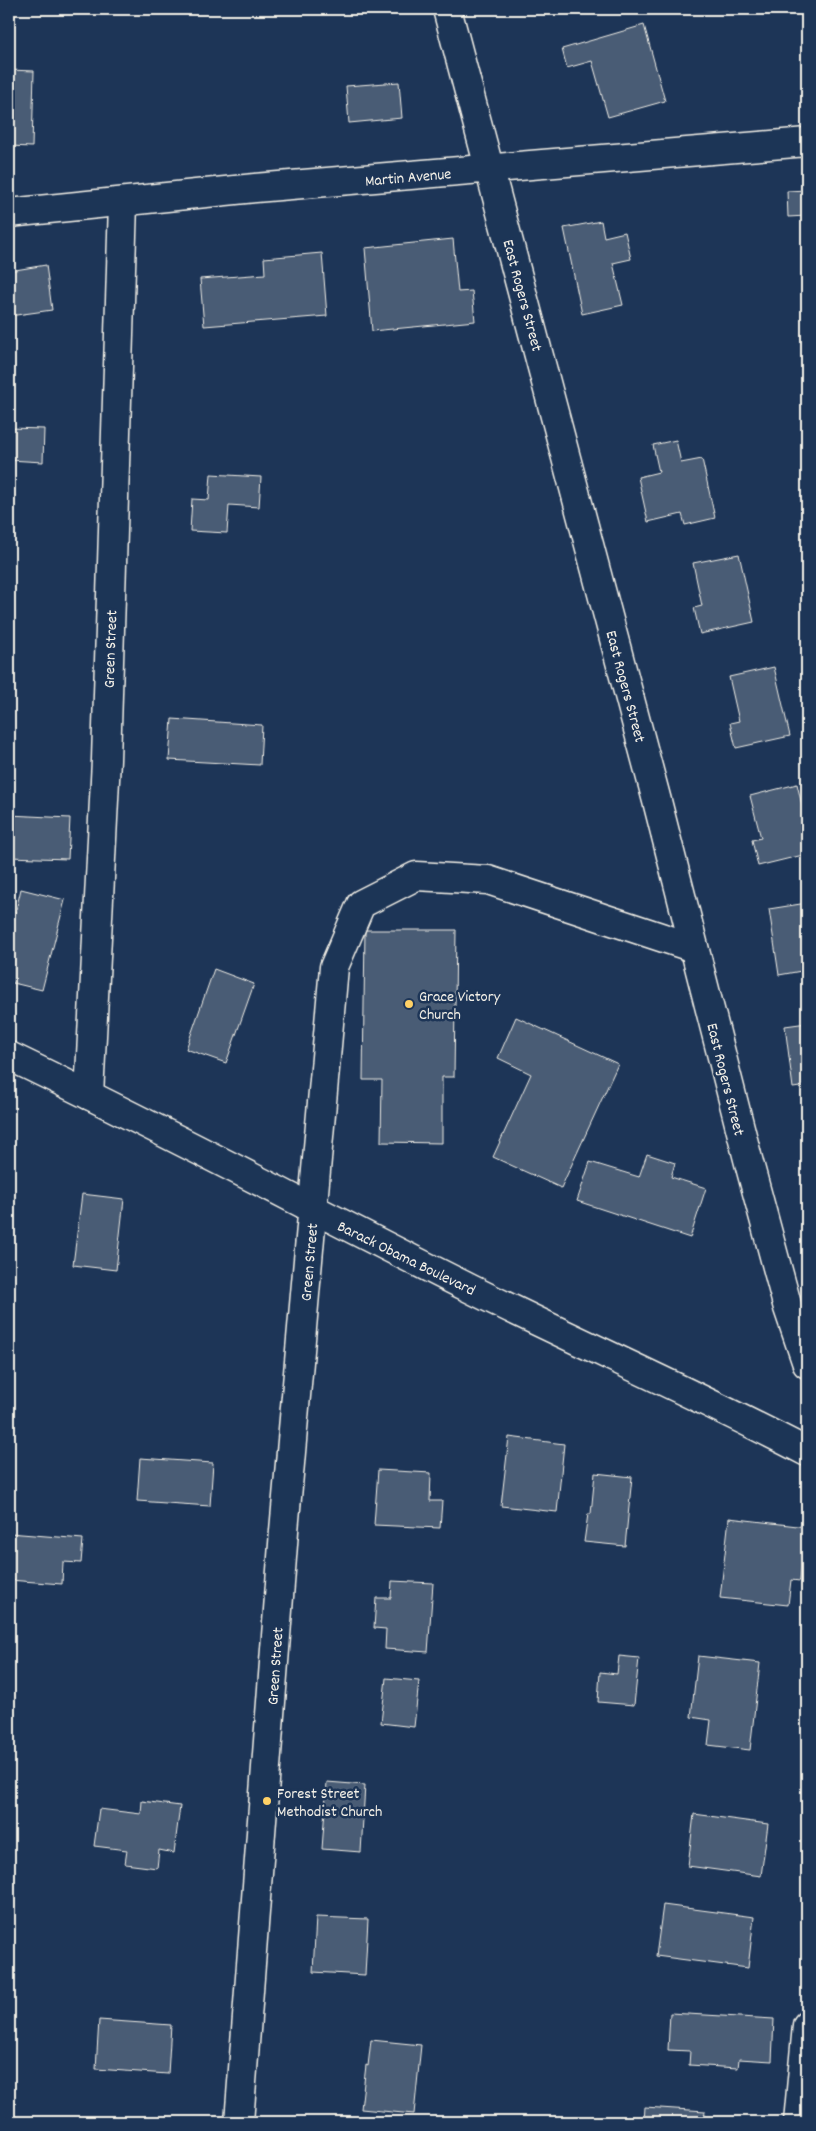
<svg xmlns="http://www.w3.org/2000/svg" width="816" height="2131" viewBox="0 0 816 2131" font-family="Dekko,sans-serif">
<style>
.building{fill:#485b74;stroke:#f4f1e8}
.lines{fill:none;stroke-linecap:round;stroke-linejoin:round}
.minor-casing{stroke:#f4f1e8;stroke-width:31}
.major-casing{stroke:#f4f1e8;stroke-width:31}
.minor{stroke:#1d3557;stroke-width:28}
.major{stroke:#1d3557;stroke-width:28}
.poi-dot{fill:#ffd166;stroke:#1d3557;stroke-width:2}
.labels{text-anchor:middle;stroke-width:5;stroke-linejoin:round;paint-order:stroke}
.street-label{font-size:16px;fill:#f4f1e8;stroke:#1d3557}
.poi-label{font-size:16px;fill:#f4f1e8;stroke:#1d3557;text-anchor:start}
</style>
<rect width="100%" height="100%" fill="#1d3557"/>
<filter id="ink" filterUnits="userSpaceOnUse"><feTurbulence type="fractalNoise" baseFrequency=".02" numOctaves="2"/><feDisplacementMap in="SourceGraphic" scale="10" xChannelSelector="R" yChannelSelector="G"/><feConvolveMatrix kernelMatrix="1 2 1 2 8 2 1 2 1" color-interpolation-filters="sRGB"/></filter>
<g filter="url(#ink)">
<!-- building -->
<g class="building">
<polygon points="644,25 665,101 608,117 592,61 567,68 562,49"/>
<polygon points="9,70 34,71 32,147 9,146"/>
<polygon points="399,82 402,118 349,123 346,86"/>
<polygon points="807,190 807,216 788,217 787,191"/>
<polygon points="601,221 604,237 625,232 631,259 613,263 623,305 582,314 564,228"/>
<polygon points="453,239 458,292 472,291 475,321 372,331 365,248"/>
<polygon points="322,253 327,316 204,326 200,279 265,274 264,258"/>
<polygon points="46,265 52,310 9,316 9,271"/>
<polygon points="9,428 44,429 43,462 9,460"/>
<polygon points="676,440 681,463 702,459 715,518 685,525 682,514 648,522 638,477 659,472 653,445"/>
<polygon points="211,474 261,477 259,507 229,505 227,533 190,531 192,499 209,500"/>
<polygon points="739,554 754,622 700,634 694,608 702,606 693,563"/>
<polygon points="9,599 12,599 11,646 9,646"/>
<polygon points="774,667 790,736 736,748 730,723 739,721 729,677"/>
<polygon points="172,719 262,725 260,765 169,760"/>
<polygon points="797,784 807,826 807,854 758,866 752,840 761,838 750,796"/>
<polygon points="9,815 70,818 68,859 9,857"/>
<polygon points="21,889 65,900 42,990 9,982 9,939"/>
<polygon points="807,903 807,970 779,975 769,909"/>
<polygon points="365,930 456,930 454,1077 442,1077 442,1143 381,1142 382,1080 363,1080"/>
<polygon points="214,969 254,984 226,1063 186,1049"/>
<polygon points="516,1017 618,1064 561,1188 493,1157 531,1074 498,1058"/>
<polygon points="807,1023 807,1086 793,1088 785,1026"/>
<polygon points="647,1154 675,1163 671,1177 706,1188 690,1238 577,1201 590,1162 639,1177"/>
<polygon points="82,1194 124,1199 116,1270 73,1265"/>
<polygon points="509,1437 564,1444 557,1512 501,1506"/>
<polygon points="140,1458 213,1463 210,1506 137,1501"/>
<polygon points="378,1470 431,1473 430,1501 442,1501 440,1528 374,1525"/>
<polygon points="595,1473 632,1477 625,1546 584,1542 588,1514 591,1514"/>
<polygon points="729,1518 806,1527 800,1581 791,1580 788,1605 720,1598"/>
<polygon points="9,1533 83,1539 81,1563 63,1562 62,1584 9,1580"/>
<polygon points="392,1581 433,1583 428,1652 385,1649 386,1629 374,1628 376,1598 391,1598"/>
<polygon points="619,1656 639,1658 634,1705 598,1702 600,1672 617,1674"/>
<polygon points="698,1656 760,1663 750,1750 708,1745 711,1720 691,1717"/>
<polygon points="386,1678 419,1681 414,1727 381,1723"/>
<polygon points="327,1782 365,1785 361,1852 322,1849"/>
<polygon points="142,1801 180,1806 174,1853 159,1850 157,1868 125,1864 127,1850 94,1846 99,1809 141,1814"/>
<polygon points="694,1814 768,1824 761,1876 688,1866"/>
<polygon points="663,1905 754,1917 748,1968 656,1956"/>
<polygon points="316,1917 368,1919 365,1975 313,1972"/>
<polygon points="670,2013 774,2019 772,2061 739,2059 738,2068 689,2065 690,2051 668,2050"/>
<polygon points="99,2020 171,2025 168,2074 96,2069"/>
<polygon points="371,2040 421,2045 414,2114 361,2109 366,2065 368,2066"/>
<polygon points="645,2107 705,2111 704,2122 644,2122"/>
<polygon points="118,2116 169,2122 117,2122"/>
</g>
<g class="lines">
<defs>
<g id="minor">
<polyline points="447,9 657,801 749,1163 788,1308 807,1364"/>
<polyline points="9,213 255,188 807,142"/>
<polyline points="89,1095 106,760 123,203"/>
<polyline points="239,2122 284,1531 334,967 361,904 416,876 488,880 694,948"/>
<polyline points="798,2122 807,2025"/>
</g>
<path id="major" d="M9,1056c155,74 306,155 460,232 112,56 227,106 338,164"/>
</defs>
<!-- minor casing -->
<use href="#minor" class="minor-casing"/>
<!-- major casing -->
<use href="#major" class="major-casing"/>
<!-- minor -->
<use href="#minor" class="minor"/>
<!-- major -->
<use href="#major" class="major"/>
</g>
</g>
<!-- markers -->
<g class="poi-dot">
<circle cx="409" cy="1004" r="5"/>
<circle cx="267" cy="1801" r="5"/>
</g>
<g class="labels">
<!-- street labels -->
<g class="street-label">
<text transform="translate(408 176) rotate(-5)" y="6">Martin Avenue</text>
<text transform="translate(524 295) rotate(75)" y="6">East Rogers Street</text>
<text transform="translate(109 649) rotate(-88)" y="6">Green Street</text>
<text transform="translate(627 686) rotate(75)" y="6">East Rogers Street</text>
<text transform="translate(727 1079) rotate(76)" y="6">East Rogers Street</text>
<text transform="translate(407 1257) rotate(26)" y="6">Barack Obama Boulevard</text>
<text transform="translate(308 1262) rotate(-85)" y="6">Green Street</text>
<text transform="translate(274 1666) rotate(-86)" y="6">Green Street</text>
</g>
<!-- poi labels -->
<g class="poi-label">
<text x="419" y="1001">Grace Victory<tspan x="419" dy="18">Church</tspan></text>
<text x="277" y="1798">Forest Street<tspan x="277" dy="18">Methodist Church</tspan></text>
</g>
</g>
<!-- margin -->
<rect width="816" height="2131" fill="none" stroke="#1d3557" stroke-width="30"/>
<rect x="15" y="15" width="786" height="2101" fill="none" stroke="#f4f1e8" stroke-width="2" filter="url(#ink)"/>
</svg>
